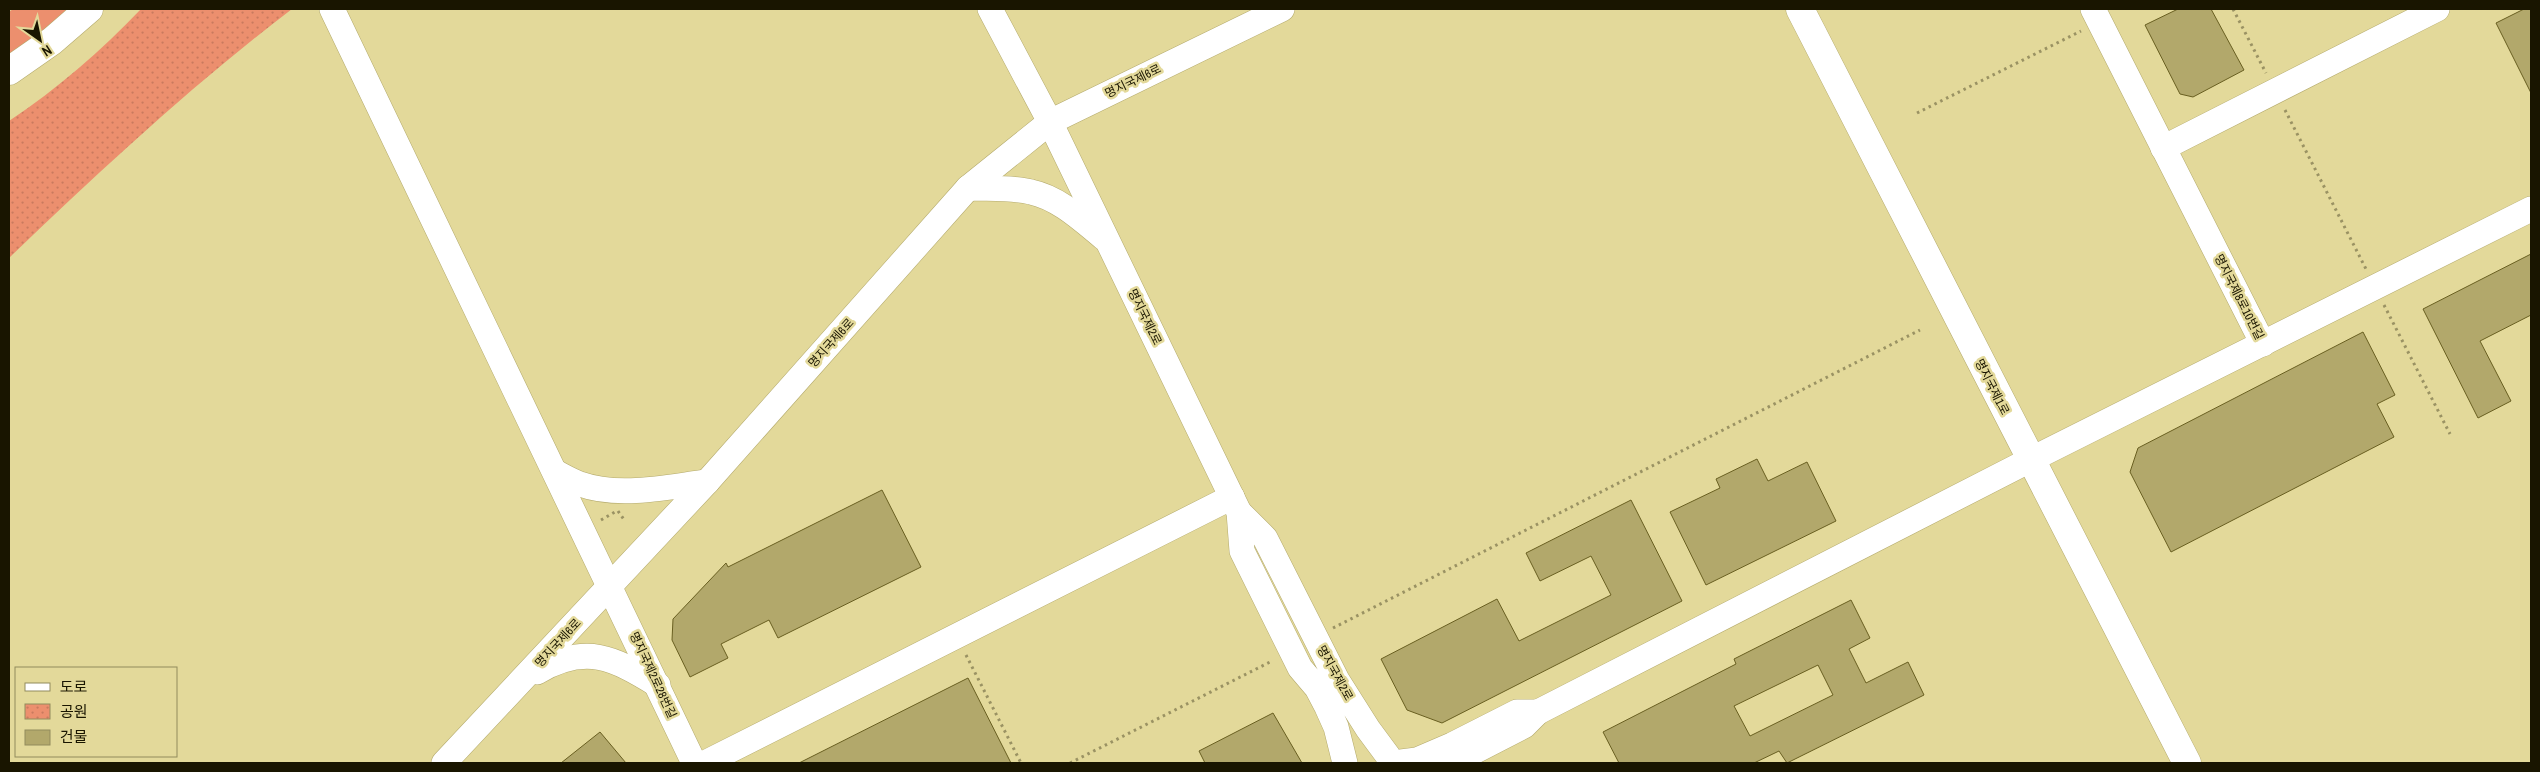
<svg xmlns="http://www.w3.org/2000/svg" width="2540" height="772" viewBox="0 0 2540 772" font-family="'Archivo Narrow','Noto Sans KR',sans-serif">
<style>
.green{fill:#ec8f6e}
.park{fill:url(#park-dots)}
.building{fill:#b2a86b;stroke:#695f21;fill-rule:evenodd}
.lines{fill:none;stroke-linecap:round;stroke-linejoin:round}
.minor-casing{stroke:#b4aa6c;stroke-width:26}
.major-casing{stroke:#b4aa6c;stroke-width:29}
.path{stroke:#9a9263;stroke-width:3;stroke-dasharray:2.5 4;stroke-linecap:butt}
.minor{stroke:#fff;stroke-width:25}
.major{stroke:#fff;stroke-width:28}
.labels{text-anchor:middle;stroke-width:5;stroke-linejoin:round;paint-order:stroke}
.street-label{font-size:12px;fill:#191500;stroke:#e3d99a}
</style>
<defs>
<pattern id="park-dots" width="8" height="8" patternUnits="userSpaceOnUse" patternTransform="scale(1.25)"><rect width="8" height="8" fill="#ec8f6e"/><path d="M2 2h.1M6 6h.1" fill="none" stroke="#ca7a5e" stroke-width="1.8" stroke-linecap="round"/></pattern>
</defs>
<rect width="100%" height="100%" fill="#e3d99a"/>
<!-- green -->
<polygon class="green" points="13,9 67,9 54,22 9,56 9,12"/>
<!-- park -->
<path class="park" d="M141,9h151c-100,76 -192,162 -283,249v-137c48,-32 92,-70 132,-112z"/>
<!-- building -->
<g class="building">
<polygon points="2178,9 2211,9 2244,70 2193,97 2180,94 2145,25"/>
<polygon points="2524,9 2531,9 2531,93 2496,23"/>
<polygon points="2531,254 2531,315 2480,341 2511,401 2478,418 2423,309"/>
<polygon points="2363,332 2395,395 2377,404 2394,437 2171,552 2130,472 2138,448"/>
<polygon points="1757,459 1768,481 1807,462 1836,521 1706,585 1670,512 1720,488 1716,479"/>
<polygon points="882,490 921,567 778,638 769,620 721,644 728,658 690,677 672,640 673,619 726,563 728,567"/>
<polygon points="1631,500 1682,601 1442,723 1407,710 1381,659 1497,599 1519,641 1611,595 1591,556 1540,581 1526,553"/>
<path d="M1851,600l19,38 -21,11 17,34 42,-21 16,33 -137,68 -8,-12 -25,12h-135l-16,-31 133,-68 -2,-5zM1818,665l15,30 -83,41 -16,-30z"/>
<polygon points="968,678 1011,763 799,763"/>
<polygon points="1273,713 1302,763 1205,763 1199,751"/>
<polygon points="600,732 626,763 561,763"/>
</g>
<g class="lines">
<defs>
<g id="minor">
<polyline points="332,9 694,763"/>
<polyline points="990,9 1050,122 1239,512"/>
<polyline points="2093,9 2263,344"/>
<polyline points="2163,148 2437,9"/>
<path d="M968,188c20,1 43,-1 63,4 28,6 51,28 73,46"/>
<path d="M555,472c8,4 16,9 25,12 39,14 86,3 127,-2"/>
<path d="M537,672c49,-29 77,-14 121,13"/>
<polyline points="1538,712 2030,460 2531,209"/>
<polyline points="1401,762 1417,760 1452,745 1517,712 1538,712 1524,726 1452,763"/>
<polyline points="444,763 707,482 968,188 1050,122 1282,9"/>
<polyline points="705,763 1232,497"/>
<polyline points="1345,763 1336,727 1327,707 1317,688 1300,668 1242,551 1239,512 1265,538 1337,680 1368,729 1388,756"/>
</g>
<g id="major">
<polyline points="1800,9 2187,763"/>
<polyline points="9,71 52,41 89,9"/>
</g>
</defs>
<!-- minor casing -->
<use href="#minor" class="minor-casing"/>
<!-- major casing -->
<use href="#major" class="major-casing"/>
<!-- path -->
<g class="path">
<polyline points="2233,9 2266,73"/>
<polyline points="2285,110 2366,269"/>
<polyline points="1917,113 2081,31"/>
<polyline points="2384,305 2450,434"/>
<polyline points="618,511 625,521"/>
<polyline points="601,520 615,512"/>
<polyline points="1333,628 1920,330"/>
<polyline points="966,655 1021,763"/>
<polyline points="1070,763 1272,661"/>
</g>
<!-- minor -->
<use href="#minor" class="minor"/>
<!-- major -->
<use href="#major" class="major"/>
</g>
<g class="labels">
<!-- street labels -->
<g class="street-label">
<text transform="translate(1133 81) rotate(-26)" y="4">명지국제6로</text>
<text transform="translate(2239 297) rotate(63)" y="4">명지국제8로10번길</text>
<text transform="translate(1145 317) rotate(64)" y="4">명지국제2로</text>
<text transform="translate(831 343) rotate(-48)" y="4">명지국제6로</text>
<text transform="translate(1992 387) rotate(63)" y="4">명지국제1로</text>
<text transform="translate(558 643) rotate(-47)" y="4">명지국제6로</text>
<text transform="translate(1335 673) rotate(61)" y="4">명지국제2로</text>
<text transform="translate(653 675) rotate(65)" y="4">명지국제2로28번길</text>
</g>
</g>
<!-- border -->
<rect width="2540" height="772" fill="none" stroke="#191500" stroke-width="20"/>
<!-- legend -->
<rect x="15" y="667" width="162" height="90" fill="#e3d99a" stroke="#928b5c"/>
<rect x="25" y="683" width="25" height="8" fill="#ffffff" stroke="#928b5c"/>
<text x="60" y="692" font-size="15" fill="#191500">도로</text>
<rect x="25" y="704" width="25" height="15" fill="url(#park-dots)" stroke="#928b5c"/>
<text x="60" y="717" font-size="15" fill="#191500">공원</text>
<rect x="25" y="730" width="25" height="15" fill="#b2a86b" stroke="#928b5c"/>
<text x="60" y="742" font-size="15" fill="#191500">건물</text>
<!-- north arrow -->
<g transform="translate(40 40) rotate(147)" stroke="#e3d99a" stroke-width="4" paint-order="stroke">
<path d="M0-4L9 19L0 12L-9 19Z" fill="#191500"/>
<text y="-8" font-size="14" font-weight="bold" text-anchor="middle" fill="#191500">N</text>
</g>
</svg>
